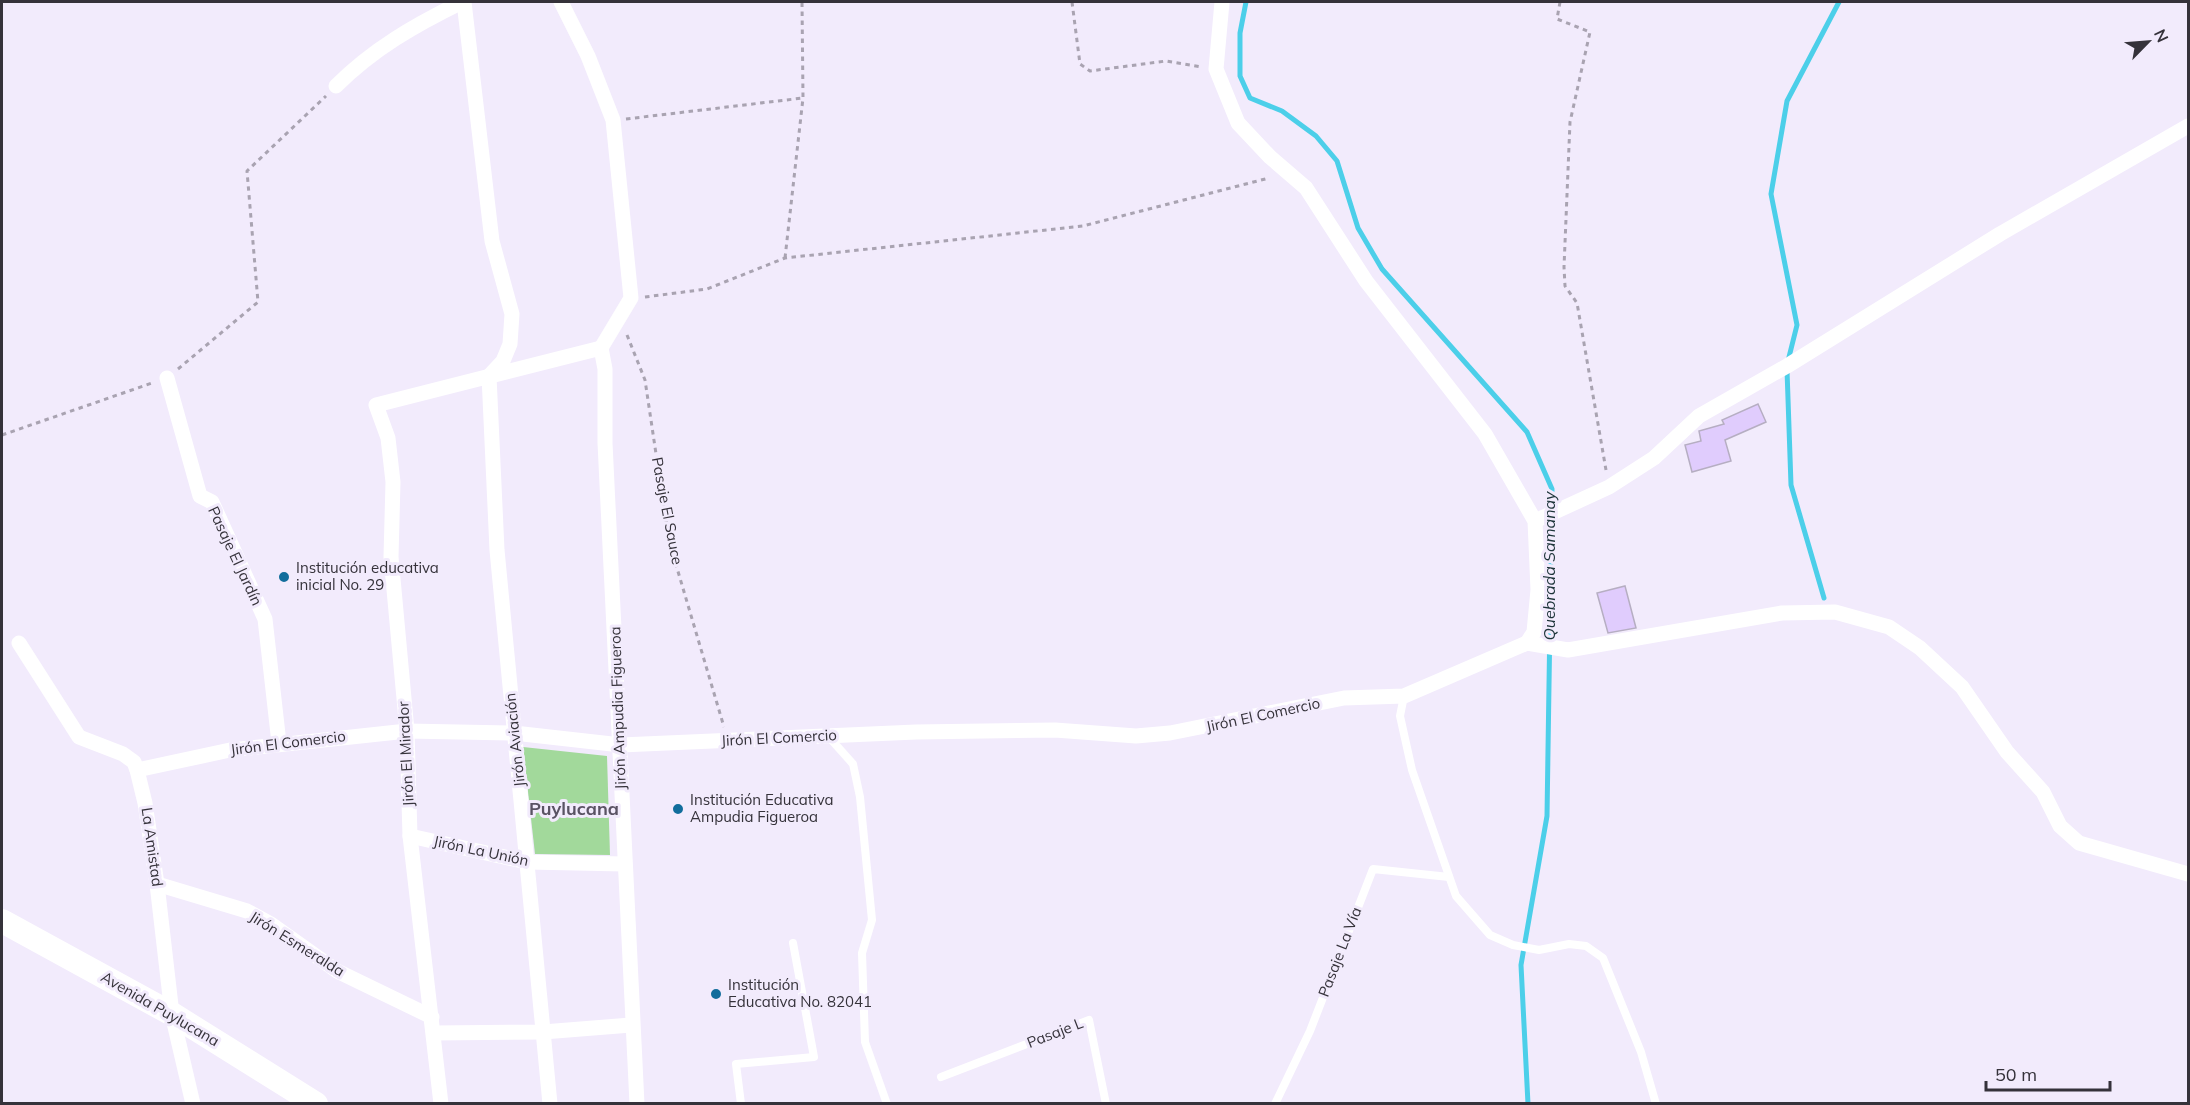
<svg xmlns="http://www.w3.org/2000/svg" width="2190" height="1105" viewBox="0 0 2190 1105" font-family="Mulish,sans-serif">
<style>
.green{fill:#a2d99b}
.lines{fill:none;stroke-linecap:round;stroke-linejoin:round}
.stream{stroke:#4ccfe9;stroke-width:5}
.building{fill:#e0ccfd;stroke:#b6aec2;stroke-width:1.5}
.path{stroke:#a9a3b1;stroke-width:3;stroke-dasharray:4.5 4.5;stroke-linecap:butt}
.lane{stroke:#fff;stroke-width:8}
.street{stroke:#fff;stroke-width:15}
.primary{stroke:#fff;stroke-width:24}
.poi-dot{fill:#116d9c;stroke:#f2ebfc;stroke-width:2}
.labels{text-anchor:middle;stroke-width:6;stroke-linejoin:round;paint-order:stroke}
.street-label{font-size:15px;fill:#35323a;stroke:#f2ebfc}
.poi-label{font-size:15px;fill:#35323a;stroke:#f2ebfc;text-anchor:start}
.water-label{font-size:16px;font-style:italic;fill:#1d3439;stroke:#f2ebfc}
.quarter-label{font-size:18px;font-weight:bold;fill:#5a5364;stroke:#f2ebfc}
</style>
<rect width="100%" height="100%" fill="#f2ebfc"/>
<!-- green -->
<polygon class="green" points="523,747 607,756 610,855 535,854"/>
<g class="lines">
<!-- stream -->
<g class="stream">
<polyline points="1246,2 1240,33 1240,76 1250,98 1282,111 1316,136 1337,161 1358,228 1382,269 1527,432 1552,489 1547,816 1521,965 1528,1104"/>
<polyline points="1788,361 1797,325 1771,194 1787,101 1839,2"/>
<polyline points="1787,370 1791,485 1824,598"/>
</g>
</g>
<!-- building -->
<g class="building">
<polygon points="1758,404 1766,422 1725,440 1731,461 1692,472 1685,445 1701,441 1699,431 1724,424 1722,420"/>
<polygon points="1625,586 1636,628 1608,633 1597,593"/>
</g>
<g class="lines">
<!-- path -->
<g class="path">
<polyline points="1072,2 1080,64 1090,71 1166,61 1202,67"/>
<polyline points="1560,2 1557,19 1590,32 1570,122 1564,267 1565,286 1577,303 1606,470"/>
<polyline points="626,119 803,98"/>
<polyline points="785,258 803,98 802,2"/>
<polyline points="645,297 707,289 785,258 1083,226 1269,178"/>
<polyline points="627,335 645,380 669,541 724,727"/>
<polyline points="178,369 258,302 247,171 326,96"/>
<polyline points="2,435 152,383"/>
</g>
<!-- lane -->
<g class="lane">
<polyline points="1404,696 1400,716 1412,770 1456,896 1490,935 1513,945 1539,950 1569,944 1586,946 1603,958 1641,1052 1656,1104"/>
<polyline points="828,736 853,764 860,797 872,920 862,953 865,1042 887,1104"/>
<polyline points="941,1077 1089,1020 1106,1104"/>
<polyline points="741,1104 736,1064 814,1057 793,943"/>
<polyline points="1275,1104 1310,1031 1373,869 1449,877"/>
</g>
<!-- street -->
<g class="street">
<polyline points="464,2 492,241 512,314 510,344 503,361 489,376 497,550 550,1104"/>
<polyline points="561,2 588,56 613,120 631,298 601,348"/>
<polyline points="1222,2 1216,69 1238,123 1270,157 1306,188 1366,281 1485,434 1535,521 1538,590 1534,632 1527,643"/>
<path d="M336,86c37,-37 79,-61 126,-84"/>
<polyline points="601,348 605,369 605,443 637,1104"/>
<polyline points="167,378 200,496 212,502 265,619 279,743"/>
<polyline points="1535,521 1609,487 1654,458 1699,416 1787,366 2000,234 2188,126"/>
<polyline points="19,643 79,737 123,754 134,762 137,770 145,803 157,884 172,1014 193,1104"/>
<polyline points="137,770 230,750 407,731 514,733 621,745 916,732 1055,730 1136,736 1170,733 1344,698 1404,696 1527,643 1568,650 1782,613 1835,612 1889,627 1920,648 1962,687 2007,752 2043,792 2060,826 2079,843 2188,874"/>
<polyline points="410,836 527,862 624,864"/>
<polyline points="157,884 247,911 271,924 337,971 432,1017"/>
<polyline points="434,1033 543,1032 631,1025"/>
<polyline points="441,1104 410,836 407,731 391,557 393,482 388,438 376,405 601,348"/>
</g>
<!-- primary -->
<polyline class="primary" points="2,921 172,1014 316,1104"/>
</g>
<!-- markers -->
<g class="poi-dot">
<circle cx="284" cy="577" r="6"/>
<circle cx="678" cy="809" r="6"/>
<circle cx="716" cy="994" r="6"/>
</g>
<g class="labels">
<!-- street labels -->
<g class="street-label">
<text transform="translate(667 511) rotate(79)" y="5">Pasaje El Sauce</text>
<text transform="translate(235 556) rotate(65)" y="5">Pasaje El Jardín</text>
<text transform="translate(618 708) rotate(-92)" y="5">Jirón Ampudia Figueroa</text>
<text transform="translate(1263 715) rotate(-12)" y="5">Jirón El Comercio</text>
<text transform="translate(779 738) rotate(-3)" y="5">Jirón El Comercio</text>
<text transform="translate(515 740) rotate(-96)" y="5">Jirón Aviación</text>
<text transform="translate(288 743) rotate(-7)" y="5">Jirón El Comercio</text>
<text transform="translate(406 754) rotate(-93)" y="5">Jirón El Mirador</text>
<text transform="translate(152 847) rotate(82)" y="5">La Amistad</text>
<text transform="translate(481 851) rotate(12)" y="5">Jirón La Unión</text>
<text transform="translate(297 944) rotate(32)" y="5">Jirón Esmeralda</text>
<text transform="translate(1340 952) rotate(-69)" y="5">Pasaje La Vía</text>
<text transform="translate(160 1009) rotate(30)" y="5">Avenida Puylucana</text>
<text transform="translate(1055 1033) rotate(-21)" y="5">Pasaje L</text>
</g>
<!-- poi labels -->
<g class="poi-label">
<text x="296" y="573">Institución educativa<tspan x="296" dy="17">inicial No. 29</tspan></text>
<text x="690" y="805">Institución Educativa<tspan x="690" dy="17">Ampudia Figueroa</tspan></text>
<text x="728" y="990">Institución<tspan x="728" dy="17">Educativa No. 82041</tspan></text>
</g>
<!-- water labels -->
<g class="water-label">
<text transform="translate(1549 566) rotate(-90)" y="6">Quebrada Samanay</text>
</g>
<!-- quarter labels -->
<g class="quarter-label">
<text x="574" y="815">Puylucana</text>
</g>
</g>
<!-- border -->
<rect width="2190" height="1105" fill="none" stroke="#35323a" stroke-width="6"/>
<!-- north arrow -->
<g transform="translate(2148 42) rotate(65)" stroke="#f2ebfc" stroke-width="4.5" paint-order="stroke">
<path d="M0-4.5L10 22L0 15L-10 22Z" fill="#35323a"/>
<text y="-9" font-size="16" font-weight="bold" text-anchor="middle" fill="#35323a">N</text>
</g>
<!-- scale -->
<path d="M1986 1081v9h124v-9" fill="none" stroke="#35323a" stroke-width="3"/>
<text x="1995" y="1081" font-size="18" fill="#35323a" stroke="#f2ebfc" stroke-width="4.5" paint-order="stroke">50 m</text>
</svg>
